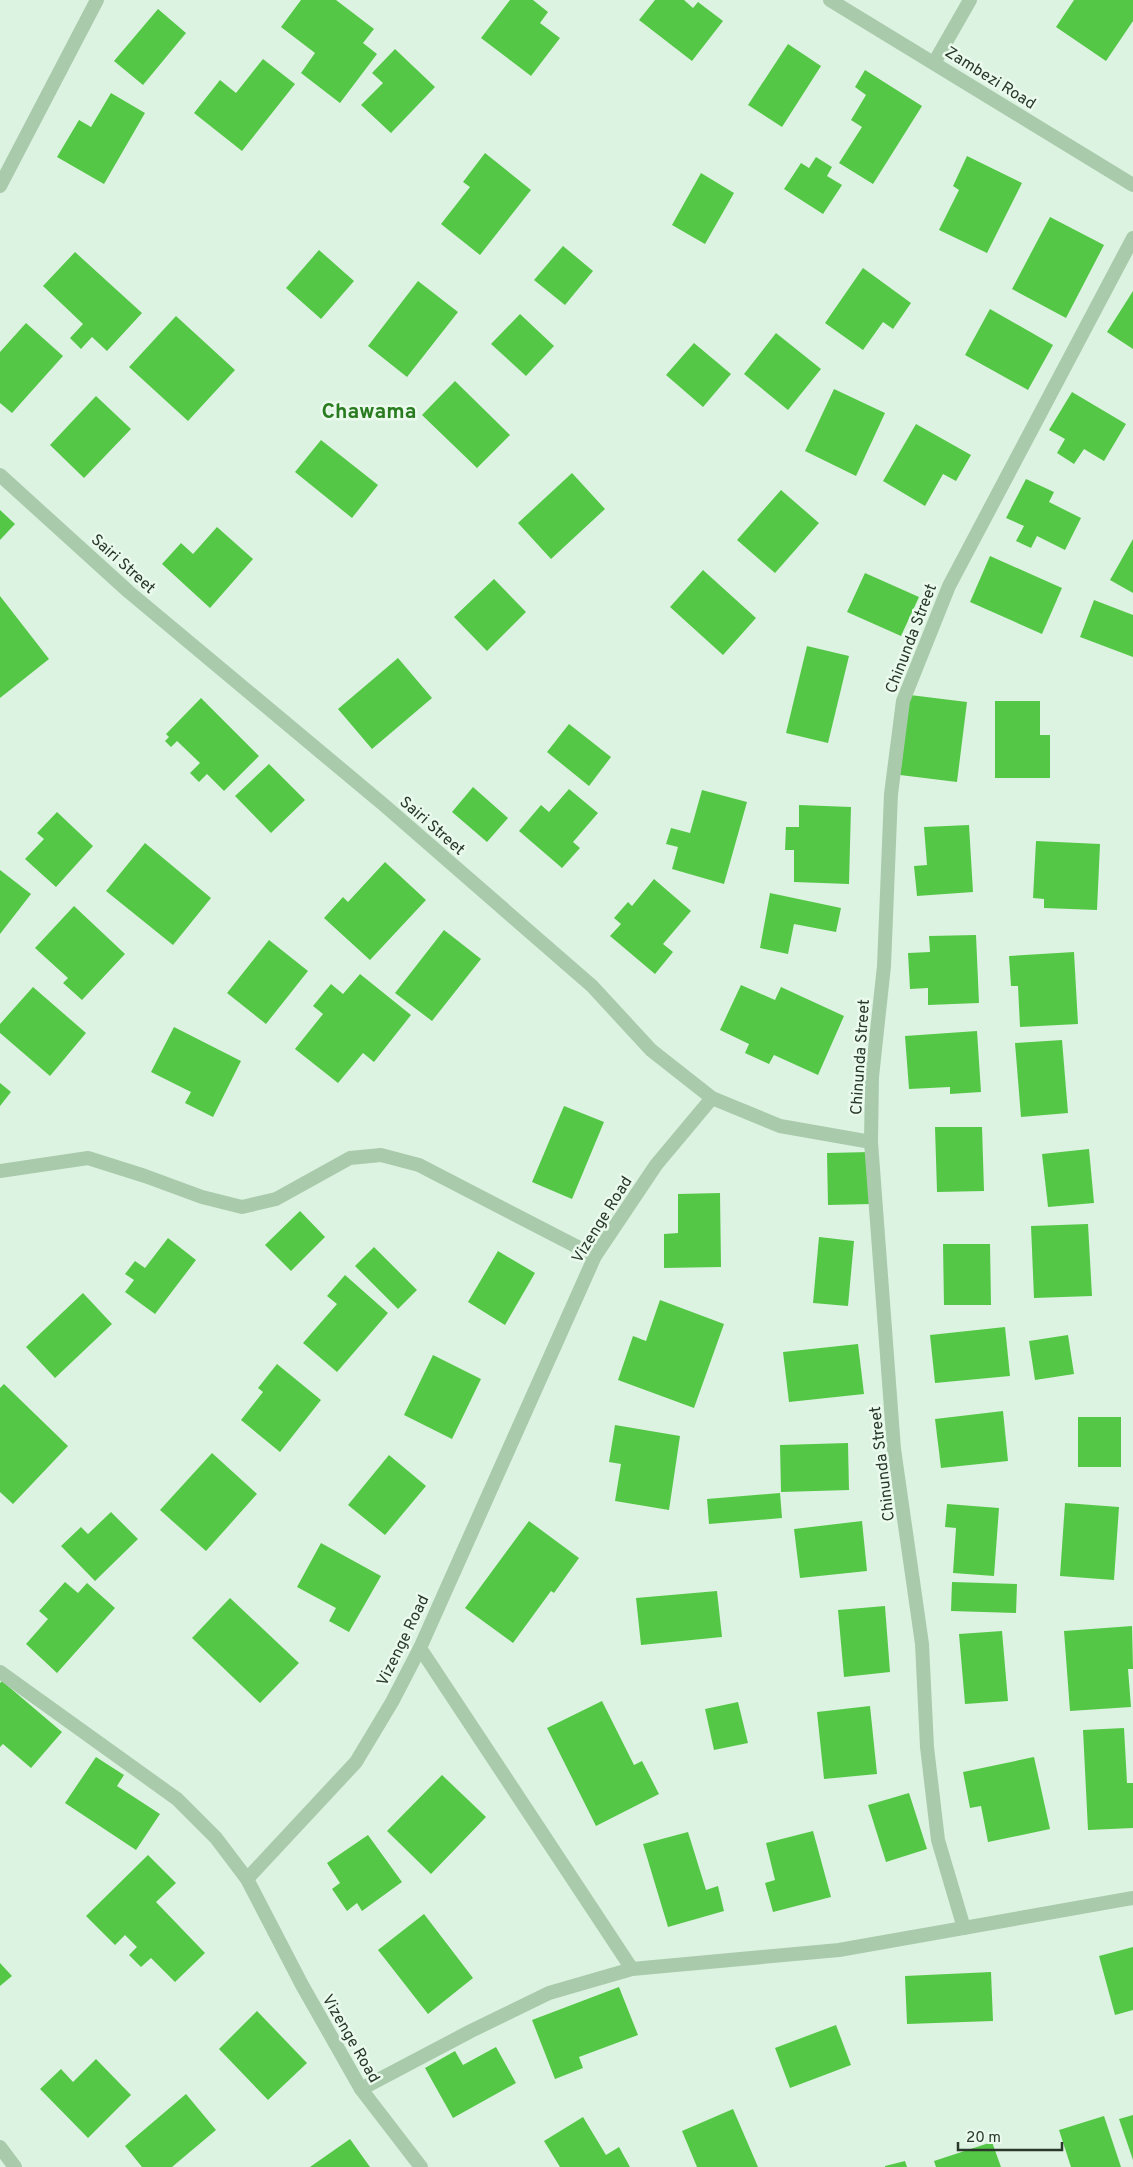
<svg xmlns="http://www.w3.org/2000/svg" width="1133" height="2167" viewBox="0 0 1133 2167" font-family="Overpass,sans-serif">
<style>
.building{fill:#55c747}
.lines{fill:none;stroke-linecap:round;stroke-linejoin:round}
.minor{stroke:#a9cbac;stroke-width:14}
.tertiary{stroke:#a9cbac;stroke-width:14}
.labels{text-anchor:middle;stroke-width:5;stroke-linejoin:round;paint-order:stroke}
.street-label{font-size:16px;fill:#293829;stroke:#eafaed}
.district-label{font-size:21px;font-weight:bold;fill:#297c1f;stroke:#eafaed}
</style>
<rect width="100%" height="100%" fill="#ddf3e1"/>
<!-- building -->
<g class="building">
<polygon points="301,0 336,0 374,29 363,43 377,54 340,103 301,73 315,53 281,27"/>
<polygon points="510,0 533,0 548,12 540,23 560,38 531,76 481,38"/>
<polygon points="655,0 684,0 693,8 698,2 723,21 692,61 639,20"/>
<polygon points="1074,0 1133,0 1133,21 1106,61 1056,27"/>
<polygon points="158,9 186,33 143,85 114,61"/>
<polygon points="788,44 821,66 782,127 748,105"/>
<polygon points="395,49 435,87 391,133 361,105 383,83 372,73"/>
<polygon points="263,59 295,84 242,151 194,113 220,80 236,93"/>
<polygon points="865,70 922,106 873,184 839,163 862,127 851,120 866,95 855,87"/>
<polygon points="111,93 145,113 104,184 57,157 79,120 91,127"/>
<polygon points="485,153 531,190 480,255 441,224 470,187 463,182"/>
<polygon points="967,156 1022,183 987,253 939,230 959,190 953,186"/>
<polygon points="816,157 832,167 827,176 842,185 823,214 784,189 801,163 809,168"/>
<polygon points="701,173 734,193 705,244 672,225"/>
<polygon points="1050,217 1104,245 1066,318 1012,289"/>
<polygon points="563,246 593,271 565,305 534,280"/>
<polygon points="319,250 354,281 321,319 286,288"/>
<polygon points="75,252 142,313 107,351 92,337 81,349 70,338 83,324 43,286"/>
<polygon points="863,268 911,303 893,329 883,322 863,350 825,323"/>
<polygon points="418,281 458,312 407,377 368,346"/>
<polygon points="1133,291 1133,349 1107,332"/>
<polygon points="990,309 1053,345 1028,390 965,355"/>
<polygon points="520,314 554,346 526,376 491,344"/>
<polygon points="176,316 235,370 188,421 129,367"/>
<polygon points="26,323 63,356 12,413 0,403 0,352"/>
<polygon points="776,333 821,369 788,410 744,374"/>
<polygon points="694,343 731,374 703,407 666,375"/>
<polygon points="455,381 510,435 477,468 422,415"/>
<polygon points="834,389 885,413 856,476 805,451"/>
<polygon points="1072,392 1126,424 1104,461 1084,449 1074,464 1057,453 1065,439 1049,430"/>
<polygon points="96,396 131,429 84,478 50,445"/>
<polygon points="916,424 971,455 956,481 943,474 925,506 883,481"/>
<polygon points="321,440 378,485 352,518 295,472"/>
<polygon points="572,473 605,509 551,559 518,523"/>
<polygon points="1026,479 1054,492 1049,502 1081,518 1065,550 1037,536 1031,548 1016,541 1024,526 1006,518"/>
<polygon points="781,490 819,523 775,573 737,540"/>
<polygon points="0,510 15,524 0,540"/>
<polygon points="217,527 253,559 210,608 162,564 181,543 193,554"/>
<polygon points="1133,539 1133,593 1110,580"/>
<polygon points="990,556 1062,588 1042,634 970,602"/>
<polygon points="703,570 756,618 723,655 670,607"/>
<polygon points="865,573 919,597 901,636 847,612"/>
<polygon points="494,579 526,612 487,651 454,617"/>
<polygon points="0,596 49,659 0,698"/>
<polygon points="1094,600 1133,615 1133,657 1080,637"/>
<polygon points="807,646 849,656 828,743 786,733"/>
<polygon points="398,658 432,698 372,749 338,709"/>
<polygon points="910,695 967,702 957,782 900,775"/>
<polygon points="201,698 259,756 224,791 207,774 199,782 190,773 200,763 177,741 171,747 165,741 169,737 166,734"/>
<polygon points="995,701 1040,701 1040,735 1050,735 1050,778 995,778"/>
<polygon points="569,724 611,757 589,786 547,752"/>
<polygon points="269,764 305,800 271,833 235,796"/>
<polygon points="473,787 508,818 487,842 452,812"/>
<polygon points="569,789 598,813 573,842 580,848 562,868 519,831 541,805 549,812"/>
<polygon points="702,790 747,802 724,884 672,869 678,847 666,844 671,828 690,833"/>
<polygon points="799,805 851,807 849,884 794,882 794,850 785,850 786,827 799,827"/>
<polygon points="57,812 93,846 56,887 25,859 44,839 37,833"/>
<polygon points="969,825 973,892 917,896 914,866 927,865 924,827"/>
<polygon points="1036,841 1100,844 1097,910 1044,908 1044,899 1033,898"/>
<polygon points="145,843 211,898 173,945 106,891"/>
<polygon points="385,862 426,900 370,960 324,918 343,897 348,902"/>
<polygon points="0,870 31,894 0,934"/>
<polygon points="654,879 691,911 663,944 673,952 655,974 610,936 621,924 614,918 628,902 632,906"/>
<polygon points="770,893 841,908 836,932 794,924 788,954 760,948"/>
<polygon points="74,906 125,954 82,1000 63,983 68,978 35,948"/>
<polygon points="444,930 481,959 432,1021 395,993"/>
<polygon points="976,935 979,1003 928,1005 928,988 910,989 908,953 930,952 929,936"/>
<polygon points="269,940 308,971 266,1024 227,993"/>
<polygon points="1074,952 1078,1024 1020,1027 1018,986 1011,986 1009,956"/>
<polygon points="360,974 411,1015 374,1062 363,1053 338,1083 295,1049 323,1014 313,1006 331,984 343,994"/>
<polygon points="741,985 775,1000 781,987 844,1016 818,1075 774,1055 769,1064 745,1053 749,1044 720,1030"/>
<polygon points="33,987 86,1033 50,1076 0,1033 0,1024"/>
<polygon points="174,1027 241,1061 213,1117 185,1103 191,1092 151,1072"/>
<polygon points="977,1031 981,1092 950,1094 950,1087 909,1089 905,1036"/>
<polygon points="1062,1040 1068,1113 1021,1117 1015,1043"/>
<polygon points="0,1083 11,1092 0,1106"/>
<polygon points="564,1106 604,1122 572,1199 532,1182"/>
<polygon points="935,1127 982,1127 984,1191 937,1192"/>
<polygon points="1089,1149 1094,1203 1048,1207 1042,1154"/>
<polygon points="870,1152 871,1204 828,1205 827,1153"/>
<polygon points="720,1193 721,1267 664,1268 664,1234 678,1233 678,1194"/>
<polygon points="300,1211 325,1237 291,1271 265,1245"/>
<polygon points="1088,1224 1092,1296 1034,1298 1031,1226"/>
<polygon points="819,1237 854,1241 848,1306 813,1303"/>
<polygon points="168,1238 196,1260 155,1314 125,1292 134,1280 125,1274 135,1261 145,1268"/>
<polygon points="943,1244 990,1244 991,1305 944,1305"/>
<polygon points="374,1247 417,1290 398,1309 355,1266"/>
<polygon points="498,1251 535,1273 505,1325 468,1302"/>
<polygon points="345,1275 388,1313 337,1372 303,1343 337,1304 327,1296"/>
<polygon points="83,1293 112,1324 55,1378 26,1347"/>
<polygon points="660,1300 724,1324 694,1408 618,1380 633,1336 646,1341"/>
<polygon points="1005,1327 1010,1376 935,1383 930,1335"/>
<polygon points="1068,1335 1074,1374 1035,1380 1029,1341"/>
<polygon points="858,1344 864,1394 789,1402 783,1352"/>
<polygon points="433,1355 481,1379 452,1439 404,1415"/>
<polygon points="277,1364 321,1400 280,1452 241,1420 263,1392 258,1388"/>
<polygon points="4,1384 68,1446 13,1504 0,1492 0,1388"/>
<polygon points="1003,1411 1008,1461 941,1468 935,1419"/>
<rect x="1078" y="1417" width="43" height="50"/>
<polygon points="615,1425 680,1436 669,1510 615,1501 621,1464 609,1462"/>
<polygon points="848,1443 849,1490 781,1492 780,1445"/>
<polygon points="212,1453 257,1494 206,1551 160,1510"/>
<polygon points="389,1455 426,1486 385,1535 348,1505"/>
<polygon points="780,1493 782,1518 709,1524 707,1499"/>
<polygon points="1065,1503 1119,1507 1114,1580 1060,1576"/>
<polygon points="947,1504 999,1508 994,1576 953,1573 956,1528 945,1527"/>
<polygon points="111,1512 138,1539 95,1581 61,1546 81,1527 88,1534"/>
<polygon points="529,1521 579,1558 554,1593 551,1591 513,1643 465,1608"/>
<polygon points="862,1521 867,1571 800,1578 794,1529"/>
<polygon points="321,1543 381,1576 349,1632 329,1621 336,1608 297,1587"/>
<polygon points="65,1582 78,1593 87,1583 115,1608 57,1673 26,1644 48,1619 39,1611"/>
<polygon points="952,1582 1017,1584 1016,1613 951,1611"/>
<polygon points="717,1591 722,1637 641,1645 636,1598"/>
<polygon points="230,1598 299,1663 260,1703 192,1638"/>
<polygon points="885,1606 890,1672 844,1677 838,1610"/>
<polygon points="1132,1626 1133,1669 1128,1669 1131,1707 1070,1711 1064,1631"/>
<polygon points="1002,1631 1008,1701 965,1704 959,1634"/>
<polygon points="2,1681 62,1732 31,1768 3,1744 0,1747 0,1683"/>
<polygon points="602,1701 634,1765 642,1761 659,1794 596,1826 547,1728"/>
<polygon points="738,1702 748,1743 714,1750 705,1709"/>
<polygon points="870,1706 877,1774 824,1779 817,1712"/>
<polygon points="1124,1728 1127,1783 1133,1783 1133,1828 1088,1830 1083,1730"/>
<polygon points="96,1757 124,1775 117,1786 160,1814 136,1850 65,1803"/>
<polygon points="1034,1757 1050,1829 988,1842 981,1806 970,1808 963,1772"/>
<polygon points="442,1775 486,1817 431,1874 387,1831"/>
<polygon points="909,1793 927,1849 886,1862 868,1805"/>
<polygon points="813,1831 831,1897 773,1912 765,1883 775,1880 766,1843"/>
<polygon points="688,1832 706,1890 718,1886 724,1911 668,1927 643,1844"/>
<polygon points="368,1835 402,1882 362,1911 357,1903 347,1911 332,1889 340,1883 327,1863"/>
<polygon points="148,1855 176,1883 156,1902 205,1953 175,1982 151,1958 141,1967 129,1955 137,1947 125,1935 115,1945 86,1916"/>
<polygon points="424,1914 473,1978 428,2014 378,1950"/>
<polygon points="1133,1947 1133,2010 1115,2015 1099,1956"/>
<polygon points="0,1963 12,1976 0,1986"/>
<polygon points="991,1972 993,2021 907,2024 905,1976"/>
<polygon points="619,1987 638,2035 579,2057 583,2068 555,2079 532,2020"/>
<polygon points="257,2011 307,2063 268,2100 219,2049"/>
<polygon points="836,2025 851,2065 790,2088 775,2048"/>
<polygon points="496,2047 516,2083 453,2118 425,2068 455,2051 463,2065"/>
<polygon points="96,2059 131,2095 88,2138 40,2089 61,2069 73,2082"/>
<polygon points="186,2094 216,2130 172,2167 142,2167 125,2146"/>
<polygon points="733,2109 758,2167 697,2167 682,2131"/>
<polygon points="1133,2115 1133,2160 1119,2119"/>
<polygon points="1104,2116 1121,2167 1071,2167 1059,2130"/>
<polygon points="583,2117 606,2155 619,2147 630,2167 560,2167 544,2141"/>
<polygon points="350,2139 370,2167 310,2167"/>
<polygon points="992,2142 1001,2167 936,2167 934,2161"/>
<polygon points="905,2161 907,2167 885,2167 885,2166"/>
</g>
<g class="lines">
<!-- minor -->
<g class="minor">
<polyline points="934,63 970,0"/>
<polyline points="0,186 97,0"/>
<polyline points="0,475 129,592 384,805 592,986 651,1050 712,1098 780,1126 871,1142"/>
<polyline points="0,1171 88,1158 145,1176 202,1197 242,1207 276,1199 350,1158 381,1155 419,1165 595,1256"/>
<polyline points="420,1648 632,1969"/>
<polyline points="0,1672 177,1799 216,1838 247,1879 302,1985 361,2089 421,2167"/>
<polyline points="247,1879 356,1762 392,1702 420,1648 595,1256 656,1165 712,1098"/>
<polyline points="964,1928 938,1840 927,1747 922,1644 894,1449 871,1142 872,1077 884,966 891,794 903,701 949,586 1133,238"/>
<polyline points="361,2089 471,2031 549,1993 632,1969 839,1950 1133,1898"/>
<polyline points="0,2147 15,2167"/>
</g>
<!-- tertiary -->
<polyline class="tertiary" points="830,0 1133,185"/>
</g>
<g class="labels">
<!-- street labels -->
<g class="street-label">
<text transform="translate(991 77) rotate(32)" y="6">Zambezi Road</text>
<text transform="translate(124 563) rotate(42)" y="6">Sairi Street</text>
<text transform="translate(910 638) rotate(-69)" y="6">Chinunda Street</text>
<text transform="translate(433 825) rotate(41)" y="6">Sairi Street</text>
<text transform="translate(859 1057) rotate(-86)" y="6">Chinunda Street</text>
<text transform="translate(601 1219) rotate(-58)" y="6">Vizenge Road</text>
<text transform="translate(881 1464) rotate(-97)" y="6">Chinunda Street</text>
<text transform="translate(402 1640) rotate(-64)" y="6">Vizenge Road</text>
<text transform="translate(352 2038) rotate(60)" y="6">Vizenge Road</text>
</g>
<!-- district labels -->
<g class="district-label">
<text x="369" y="418">Chawama</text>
</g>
</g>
<!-- scale -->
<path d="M958 2142v8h104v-8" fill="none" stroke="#293829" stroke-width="2.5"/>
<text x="966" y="2142" font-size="15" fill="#293829" stroke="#eafaed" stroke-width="4" paint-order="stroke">20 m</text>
</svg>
